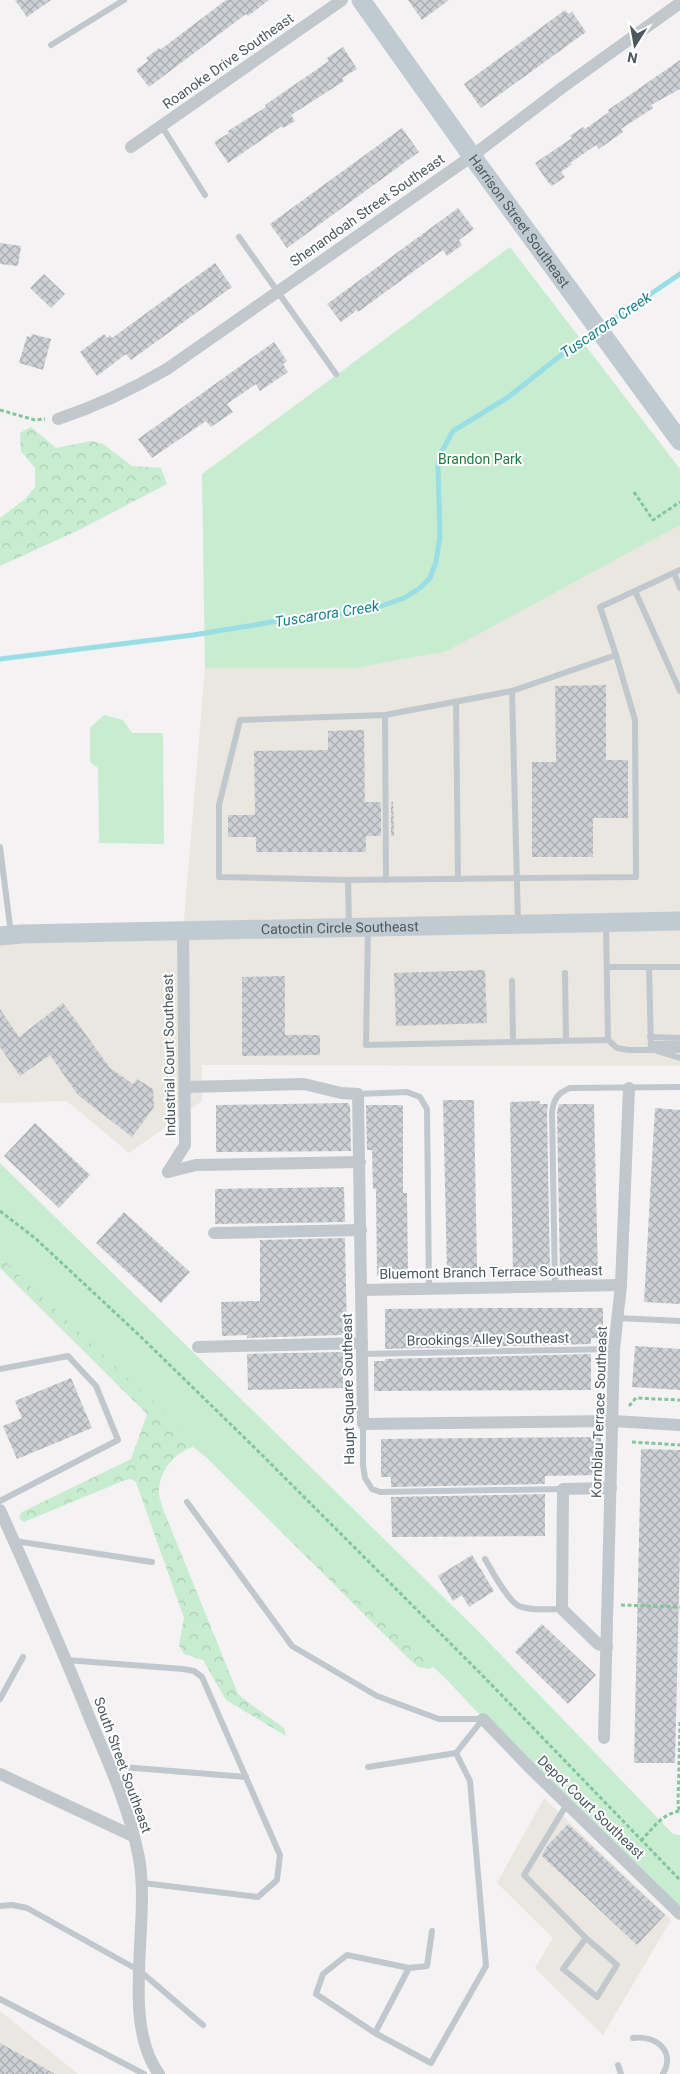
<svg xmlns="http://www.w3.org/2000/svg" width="680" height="2074" viewBox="0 0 680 2074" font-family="Roboto,sans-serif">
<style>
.commercial{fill:#eae6e0}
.forest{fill:url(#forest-crowns)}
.park{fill:#c7ecd0}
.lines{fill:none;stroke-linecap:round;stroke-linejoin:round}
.stream{stroke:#99dee4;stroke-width:5}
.building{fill:url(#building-cross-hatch)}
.path{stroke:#82c69b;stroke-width:3;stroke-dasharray:4 2.5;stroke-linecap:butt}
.lane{stroke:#c0c8cd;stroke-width:6}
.street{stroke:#c0c8cd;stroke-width:12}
.secondary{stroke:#c0cbd1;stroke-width:19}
.labels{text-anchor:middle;stroke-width:4;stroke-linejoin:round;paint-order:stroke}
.street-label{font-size:14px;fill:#4c585e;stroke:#fff}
.park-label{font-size:14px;fill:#237942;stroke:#fff}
.water-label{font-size:15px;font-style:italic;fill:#1b828b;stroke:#fff}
</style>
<defs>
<pattern id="forest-crowns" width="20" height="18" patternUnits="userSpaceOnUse" patternTransform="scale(1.25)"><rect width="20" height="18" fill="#c7ecd0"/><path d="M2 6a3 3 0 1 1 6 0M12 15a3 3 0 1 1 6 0" fill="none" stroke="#adccb5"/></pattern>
<pattern id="building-cross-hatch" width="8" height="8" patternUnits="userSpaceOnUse" patternTransform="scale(1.25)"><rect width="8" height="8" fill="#cdd0d4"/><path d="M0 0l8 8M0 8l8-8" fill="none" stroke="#a9acaf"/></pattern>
</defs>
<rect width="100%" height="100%" fill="#f4f2f3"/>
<!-- commercial -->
<g class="commercial">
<polygon points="680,525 680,1066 202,1065 202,1101 129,1153 67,1101 0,1103 0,937 183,932 205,668 355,668 446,651"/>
<polygon points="544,1798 671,1920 603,2035 535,1968 553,1938 497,1883"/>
<polygon points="0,2011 78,2074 0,2074"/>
</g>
<!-- forest -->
<g class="forest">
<polygon points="31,427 56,448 91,441 103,444 132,466 161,468 167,484 79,530 0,566 0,518 24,500 35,487 35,468 21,451 20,433"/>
<path d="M0,1221l434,445 -5,3 -11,-2 -12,-11 -200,-199 -13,-10c-19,5 -35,26 -34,46 0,5 3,11 4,16l75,185 11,9 35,25 2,8 -60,-36 -23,-40 -19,-6 -5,-9 5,-27 -48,-136 -5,-3 -6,1 -101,42 -5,-4 3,-6 109,-53 16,-44 -2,-3 -145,-144z"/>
</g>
<!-- park -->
<g class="park">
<polygon points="510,247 680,469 680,525 447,651 355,668 205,668 202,474"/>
<polygon points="104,715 123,720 132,733 163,733 164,844 99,843 98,768 90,762 90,728"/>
<polygon points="0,1163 478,1631 673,1834 680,1835 680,1914 530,1768 447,1680 0,1257"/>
</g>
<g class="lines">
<!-- stream -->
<g class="stream">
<polyline points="602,327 680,274"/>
<polyline points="0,659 193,635 291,619 337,615 373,609 404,598 420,588 430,578 436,562 440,536 438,466 442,451 453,431 507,398 565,352 595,332"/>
</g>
</g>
<!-- building -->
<g class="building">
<polygon points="15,0 51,0 27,17"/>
<polygon points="226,0 269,0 248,16 246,14 149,87 136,70 148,61 146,58 159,48 160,50"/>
<polygon points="408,0 449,0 422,20"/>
<polygon points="565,10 568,14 572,12 586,32 481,108 464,84"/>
<polygon points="343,47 357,69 342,78 344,81 291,115 295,121 283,128 282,126 228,163 214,142 229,133 228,131 266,107 265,105 329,61 327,58"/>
<polygon points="680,60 680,89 651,105 653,108 621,129 623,132 599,149 596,145 570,163 572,164 561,172 565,177 552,186 547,181 535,163 572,138 570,136 583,127 585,129 609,112 608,110"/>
<polygon points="402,128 419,152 287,248 270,224"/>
<polygon points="458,208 474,229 459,240 462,245 447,256 443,250 358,312 357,310 341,322 327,304"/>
<polygon points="0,243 21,246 18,266 0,264"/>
<polygon points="215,263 232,287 131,360 126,354 97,376 80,352 104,334 107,338 110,335 112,338"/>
<polygon points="44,274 65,294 51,308 30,288"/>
<polygon points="32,334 51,339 43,370 19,363 27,336 31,337"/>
<polygon points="274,342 287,361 283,364 288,372 260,391 256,384 227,404 233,412 211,427 206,421 152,458 138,439"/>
<polygon points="606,685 606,760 628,760 628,818 593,818 593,857 532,857 532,762 556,762 555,686"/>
<polygon points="364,730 365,802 381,802 381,836 366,836 366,852 256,852 256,837 228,837 228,815 255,815 254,751 328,750 328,731"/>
<polygon points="391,802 393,802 394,836 391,836"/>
<polygon points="485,970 487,1023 396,1026 394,973"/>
<polygon points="285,976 285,1035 320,1035 320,1055 242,1056 242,977"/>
<polygon points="63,1003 110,1068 133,1084 137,1079 153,1089 154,1107 132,1137 78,1095 50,1055 20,1076 0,1047 0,1009 19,1037"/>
<polygon points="443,1100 474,1100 477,1271 447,1271"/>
<polygon points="540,1101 540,1104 548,1104 547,1112 550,1273 513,1274 510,1102"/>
<polygon points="348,1103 350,1106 351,1151 216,1152 216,1105"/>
<polygon points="559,1104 594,1104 598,1275 567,1275 567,1273 560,1273 557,1112"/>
<polygon points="366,1105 403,1105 403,1193 407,1193 408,1276 377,1276 376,1189 373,1189 372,1150 367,1150"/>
<polygon points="655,1108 680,1110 680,1304 644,1302"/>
<polygon points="35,1123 90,1175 59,1208 4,1156"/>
<polygon points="344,1187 345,1222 215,1224 215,1189"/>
<polygon points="124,1212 190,1272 161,1303 96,1243"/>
<polygon points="345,1238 347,1333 342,1333 342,1335 247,1338 247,1335 222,1336 221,1302 260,1301 260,1240"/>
<polygon points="490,1308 603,1308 603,1338 591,1338 591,1344 385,1349 385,1309"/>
<polygon points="635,1346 680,1349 680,1390 632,1387"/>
<polygon points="343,1352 343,1388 248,1390 247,1354"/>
<polygon points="591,1354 591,1390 374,1391 374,1361 385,1361 385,1359"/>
<polygon points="71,1378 92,1428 17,1459 3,1426 22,1418 15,1401"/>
<polygon points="601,1437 601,1475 545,1476 545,1484 391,1487 391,1477 381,1477 381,1439"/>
<polygon points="641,1449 680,1450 680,1547 675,1763 634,1763"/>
<polygon points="545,1494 545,1536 392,1537 391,1497"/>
<polygon points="472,1555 494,1591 469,1607 462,1595 453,1601 438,1576"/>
<polygon points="542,1624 596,1675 568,1704 515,1652"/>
<polygon points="568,1824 665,1915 637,1945 542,1856 547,1846"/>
<polygon points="0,2043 55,2074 0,2074"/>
</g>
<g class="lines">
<!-- path -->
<g class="path">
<polyline points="0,410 35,420 45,419"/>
<polyline points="634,492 653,520 680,502"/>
<polyline points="0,1211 35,1238 139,1335 255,1448 484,1677 680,1880"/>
<polyline points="629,1406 636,1398 680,1400"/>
<polyline points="632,1442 680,1445"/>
<polyline points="621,1605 680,1607"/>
<polyline points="680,1722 678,1806 680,1813"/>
<path d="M641,1841c12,-13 20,-26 38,-30"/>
</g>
<!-- lane -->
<g class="lane">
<polyline points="51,45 124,0"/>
<polyline points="161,125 205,195"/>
<polyline points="239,237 336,374"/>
<polyline points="680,570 635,591 680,691"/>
<polyline points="674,573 680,588"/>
<polyline points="616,655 600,607 635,591"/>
<polyline points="456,702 458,879"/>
<polyline points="385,715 386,880"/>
<polyline points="0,847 11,934"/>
<polyline points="348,880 219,877 219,805 240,720 385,715 512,691"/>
<polyline points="606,924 608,1040 617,1048 629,1050 680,1050"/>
<path d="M349,927l-1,-47c96,-1 192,-2 288,-3l-1,-157 -19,-65 -104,36 6,232"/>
<polyline points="368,928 366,1045 608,1040"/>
<polyline points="607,967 680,967"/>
<polyline points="649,967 651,1049"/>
<polyline points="565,973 566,1040"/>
<polyline points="512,981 513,1041"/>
<polyline points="650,1037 680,1038"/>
<polyline points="651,1044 680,1044"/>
<polyline points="657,1051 680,1058"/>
<polyline points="358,1094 407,1092 420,1097 427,1109 429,1288"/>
<path d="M555,1285l-3,-173c2,-14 6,-19 18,-24l110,-1"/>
<polyline points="618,1318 680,1321"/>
<polyline points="362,1354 614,1349"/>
<polyline points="0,1369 68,1356 96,1386 118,1440 0,1501"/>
<polyline points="363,1424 363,1465 365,1478 372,1489 380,1492 563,1489"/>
<polyline points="187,1502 292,1646 377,1696 439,1719 483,1719 456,1753 368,1767"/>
<polyline points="15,1541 152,1562"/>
<path d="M485,1559c7,12 22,41 34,47 12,5 29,3 43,3"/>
<polyline points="66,1660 183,1669 194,1671 202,1677 280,1855 277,1880 258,1897 143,1883"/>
<polyline points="0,1699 23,1657"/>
<polyline points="110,1766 246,1777"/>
<polyline points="567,1804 524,1875 586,1938 617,1965 597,1997 563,1969 586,1938"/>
<polyline points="0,1906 12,1905 27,1908 140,1971 203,2025"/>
<polyline points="409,1968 427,1966 432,1931"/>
<polyline points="0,1999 144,2074"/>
<polyline points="375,2033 316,1994 323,1974 347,1955 409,1968 375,2033 431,2063 486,1966 470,1781 456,1753"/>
<path d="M633,2038c23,-3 43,13 30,36"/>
<polyline points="618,2065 621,2074"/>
</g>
<!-- street -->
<g class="street">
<polyline points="131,147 342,0"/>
<path d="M58,419c39,-13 73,-29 109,-50l305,-213 91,-69 117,-84"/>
<polyline points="186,1087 304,1084 341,1093 358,1094 363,1424 613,1421 680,1425"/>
<polyline points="168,1172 185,1145 183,932"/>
<polyline points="168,1172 196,1165 360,1162"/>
<polyline points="214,1233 361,1230"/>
<polyline points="362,1290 621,1285"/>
<polyline points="198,1347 362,1343"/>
<path d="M0,1510c31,69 62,138 90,209 19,44 40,92 49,139 12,64 -19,163 20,216"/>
<polyline points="607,1647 598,1644 562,1609 563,1489 611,1488"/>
<polyline points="483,1719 530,1768 680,1914"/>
<polyline points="604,1738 614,1349 621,1285 629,1088"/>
<polyline points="0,1774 133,1836"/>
</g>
<!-- secondary -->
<g class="secondary">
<path id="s1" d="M361,0l111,156 208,285"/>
<path id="s2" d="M0,936l21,-2 659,-13"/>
</g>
</g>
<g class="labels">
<!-- street labels -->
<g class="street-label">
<text transform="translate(228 61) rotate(-35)" y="5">Roanoke Drive Southeast</text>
<text transform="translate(367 210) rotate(-35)" y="5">Shenandoah Street Southeast</text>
<text dy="5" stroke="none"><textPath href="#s1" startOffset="272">Harrison Street Southeast</textPath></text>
<text dy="5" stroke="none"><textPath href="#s2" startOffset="340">Catoctin Circle Southeast</textPath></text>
<text transform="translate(169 1055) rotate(-91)" y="5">Industrial Court Southeast</text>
<text transform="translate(491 1272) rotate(-1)" y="5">Bluemont Branch Terrace Southeast</text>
<text transform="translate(488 1339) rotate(-1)" y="5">Brookings Alley Southeast</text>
<text transform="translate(348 1389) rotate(-91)" y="5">Haupt Square Southeast</text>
<text transform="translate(599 1412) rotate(-88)" y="5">Kornblau Terrace Southeast</text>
<text transform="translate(123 1765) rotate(70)" y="5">South Street Southeast</text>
<text transform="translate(591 1807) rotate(44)" y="5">Depot Court Southeast</text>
</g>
<!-- park labels -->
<g class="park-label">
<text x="480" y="464">Brandon Park</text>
</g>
<!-- water labels -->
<g class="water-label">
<text transform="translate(606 325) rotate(-34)" y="5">Tuscarora Creek</text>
<text transform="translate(327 614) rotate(-9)" y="5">Tuscarora Creek</text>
</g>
</g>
<!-- north arrow -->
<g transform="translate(635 45) rotate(191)" stroke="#ffffff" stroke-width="4" paint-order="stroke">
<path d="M0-4L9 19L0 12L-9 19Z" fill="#4c585e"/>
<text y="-8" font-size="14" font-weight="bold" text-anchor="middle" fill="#4c585e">N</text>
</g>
</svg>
